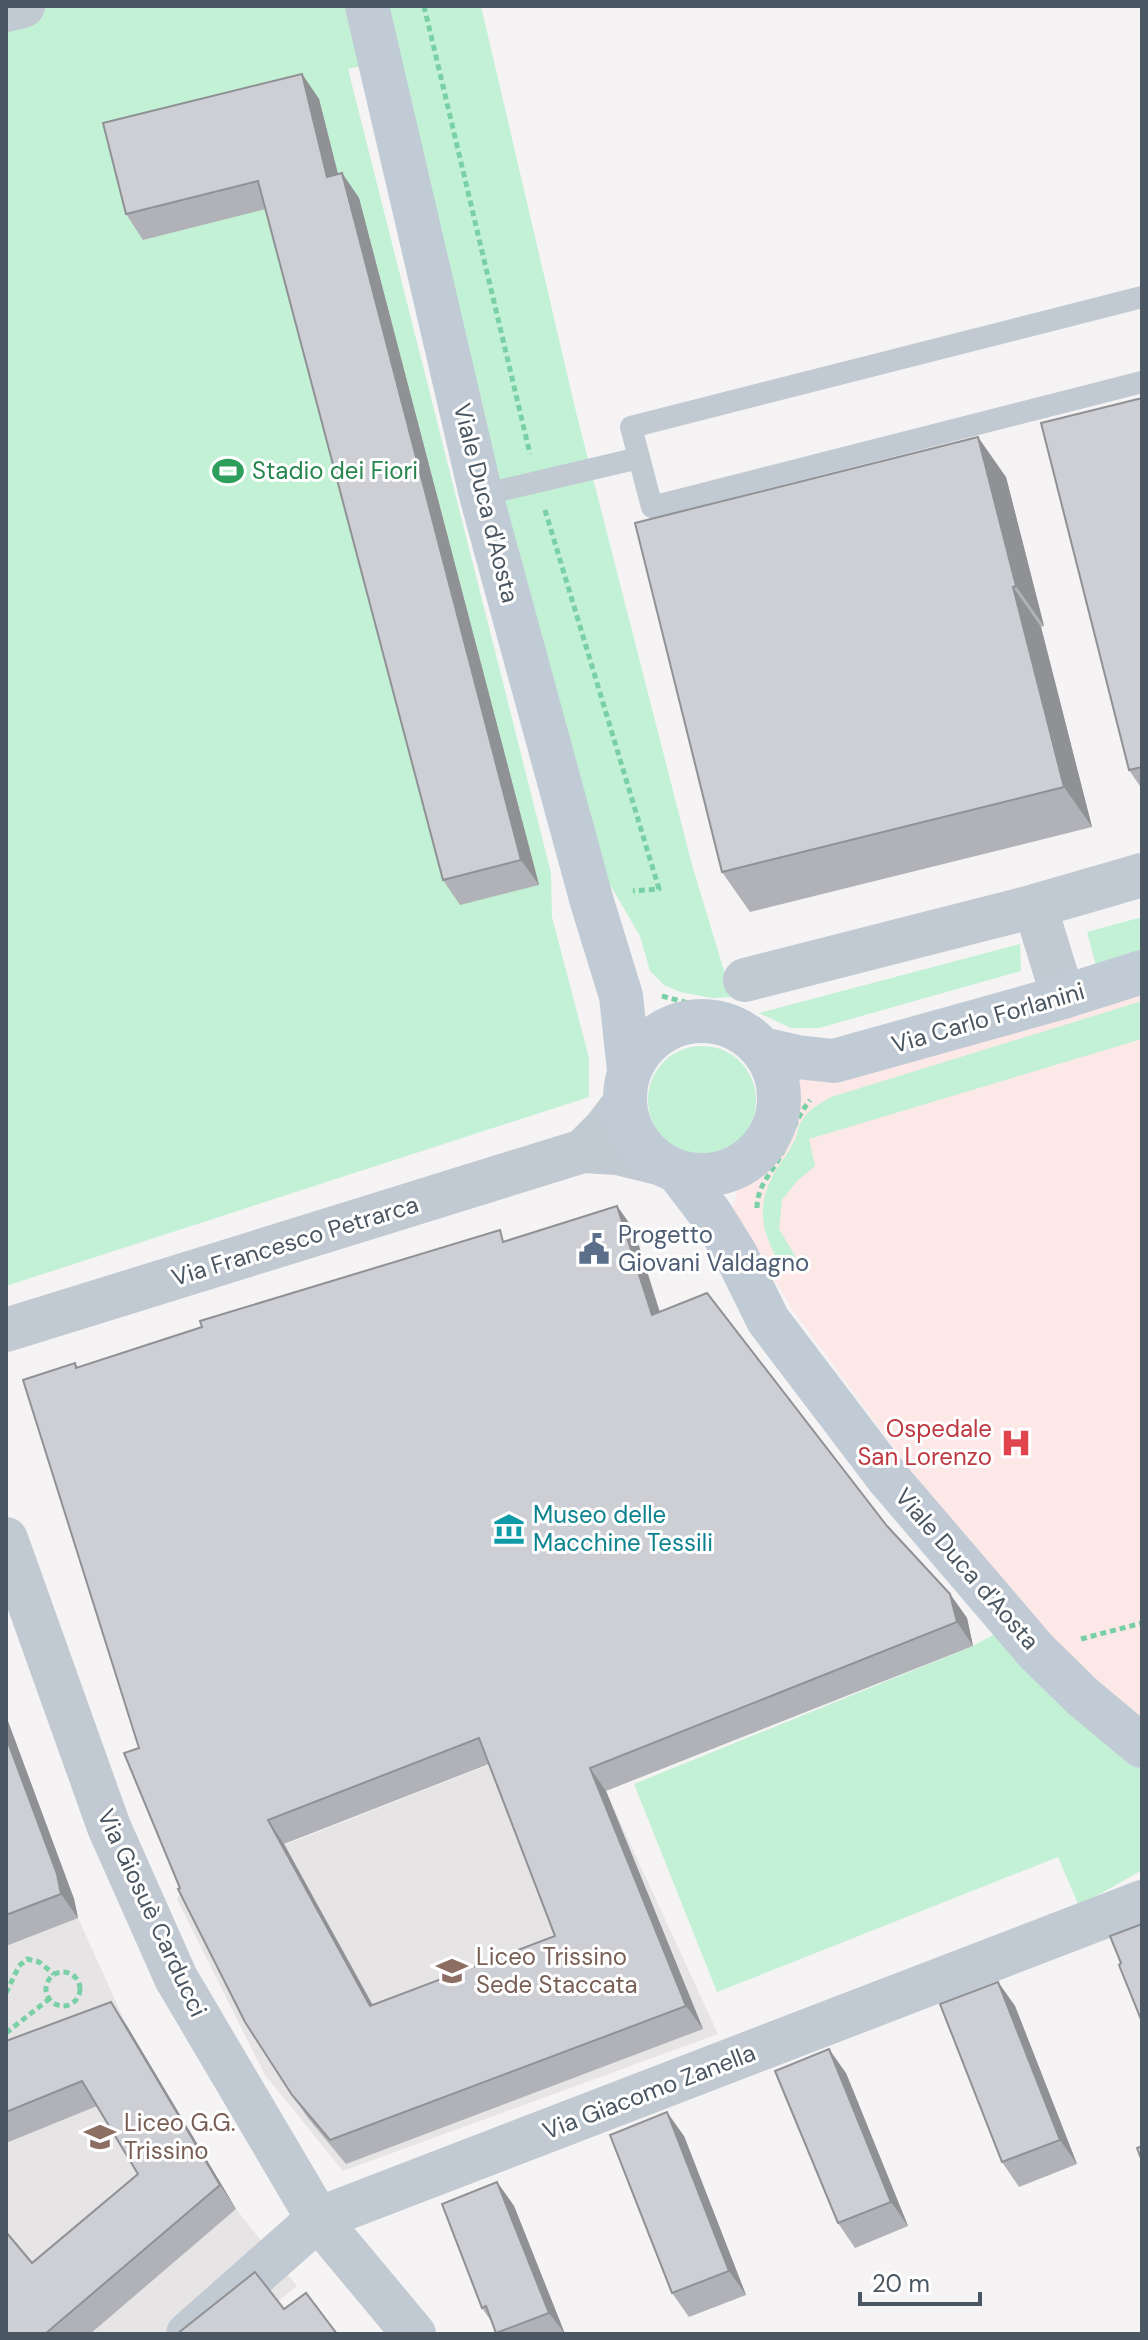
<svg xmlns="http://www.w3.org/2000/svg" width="1148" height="2340" viewBox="0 0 1148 2340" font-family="'DM Sans',sans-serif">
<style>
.education{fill:#e6e4e5}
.medical{fill:#fce8e6}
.green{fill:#c3f1d5}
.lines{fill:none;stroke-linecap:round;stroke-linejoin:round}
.path{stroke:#7ad0a6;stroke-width:5;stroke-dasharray:6 4;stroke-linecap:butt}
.lane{stroke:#c1cad2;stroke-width:22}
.street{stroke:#c1cad2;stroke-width:44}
.secondary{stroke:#c1cbd6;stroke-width:44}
.wall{fill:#b0b2b7;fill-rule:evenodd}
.shaded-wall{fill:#909195}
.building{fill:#cdcfd5;stroke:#909195;stroke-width:2;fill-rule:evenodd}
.labels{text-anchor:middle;stroke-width:6;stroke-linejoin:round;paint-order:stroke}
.leisure-label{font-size:24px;fill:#27864d;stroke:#fff;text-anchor:start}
.street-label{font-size:24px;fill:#4a5661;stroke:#fff}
.service-label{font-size:24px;fill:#4e5e75;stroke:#fff;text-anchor:start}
.health-label{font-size:24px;fill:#be3a42;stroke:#fff;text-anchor:end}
.culture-label{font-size:24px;fill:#0d838f;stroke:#fff;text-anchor:start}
.education-label{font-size:24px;fill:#785e54;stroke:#fff;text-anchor:start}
</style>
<rect width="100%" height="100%" fill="#f5f3f3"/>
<!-- education -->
<g class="education">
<polygon points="6,1716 74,1899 77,1916 127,2026 236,2209 297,2286 237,2334 6,2334"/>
<polygon points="583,1728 606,1791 718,2034 343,2171 265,2075 177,1899 185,1884"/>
</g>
<!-- medical -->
<polygon class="medical" points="1142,959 1142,1742 988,1576 793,1310 733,1209 750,1138 814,1054"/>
<!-- green -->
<g class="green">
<polygon points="6,6 481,6 576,412 692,865 732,997 712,998 680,992 664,985 650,971 640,936 611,886 566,869 362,66 348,69 551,873 552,917 589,1058 589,1097 6,1286"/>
<polygon points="1142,917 1142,959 1098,973 1087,932"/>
<polygon points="1020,944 1021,971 819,1028 791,1028 759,1013"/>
<path d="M1142,1001v38l-333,100 6,27 -18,15 -15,19 -3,29 18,30 -14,12c-20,-38 -30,-61 -7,-101 6,-9 12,-17 17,-27 4,-5 4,-12 6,-17 7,-15 19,-22 32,-29z"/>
<circle cx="702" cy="1100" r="54"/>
<polygon points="1024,1618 1142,1742 1142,1870 1079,1906 1058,1857 717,1992 634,1784 973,1646"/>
</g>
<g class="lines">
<!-- path -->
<g class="path">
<polyline points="424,6 530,454"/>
<polyline points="545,510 659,889 633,891"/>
<polyline points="662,996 688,1003 711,1004"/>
<path d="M757,1208c0,-24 17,-37 26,-57 9,-19 14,-34 27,-51"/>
<polyline points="1081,1639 1142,1623"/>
<circle cx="63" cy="1989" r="17"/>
<polyline points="6,1993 19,1966 27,1959 39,1962 54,1974"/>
<polyline points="6,2033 49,1999"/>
</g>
<!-- lane -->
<g class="lane">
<polyline points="1142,297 631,427 652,507 1142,382"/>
<polyline points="481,495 639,458"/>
</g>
<!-- street -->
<g class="street">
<polyline points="6,10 23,6"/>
<polyline points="1035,906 1063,997"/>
<polyline points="745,980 1035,906 1142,875"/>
<polyline points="583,1151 605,1129 624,1104"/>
<polyline points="6,1330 583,1151 617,1153 658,1163"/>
<polyline points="6,1539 109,1827 176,1978 318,2219 414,2334"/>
<polyline points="188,2334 318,2219 1142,1902"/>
</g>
<!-- secondary -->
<g class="secondary">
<polyline points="367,6 481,495 592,902 621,996 629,1070"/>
<circle cx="702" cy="1098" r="77"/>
<polyline points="762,1049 797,1057 834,1061 1063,997 1142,972"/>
<polyline points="679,1173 712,1216 735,1253 768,1320 888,1478 1036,1651 1083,1697 1142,1746"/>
</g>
</g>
<!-- wall -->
<g class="wall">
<polygon points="302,74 319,99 338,174 342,173 359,198 539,885 460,905 443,880 266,209 143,240 126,214"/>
<polygon points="1142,398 1142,789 1129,770"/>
<polygon points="1006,477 1044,626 1041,627 1092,827 750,912 722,872"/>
<path d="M617,1206l17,24 26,82 227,214 63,68 17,24 6,28 -367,145 97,238 -357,135 -38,-46 -16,-23 -112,-207 -41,-140 -64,-385 3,4 429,-127zM489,1764l66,172 -182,69 -89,-161z"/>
<polygon points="6,1716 74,1899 78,1918 6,1946"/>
<polygon points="998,1982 1015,2006 1077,2164 1019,2187 1002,2162"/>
<polygon points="127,2026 236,2209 90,2334 6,2334 32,2263 138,2174 97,2106 6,2143 6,2041"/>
<polygon points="846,2073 908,2226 855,2248 838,2223"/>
<polygon points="684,2136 746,2295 689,2317 672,2293"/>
<polygon points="497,2182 514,2206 565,2334 497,2334 493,2324 482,2308"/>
</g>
<!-- shaded-wall -->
<g class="shaded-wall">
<polygon points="302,74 319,99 345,202 327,177"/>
<polygon points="342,173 359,198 539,885 521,860"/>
<polygon points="978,437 1006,477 1044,626 1016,586"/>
<polygon points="1013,587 1041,627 1092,827 1064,787"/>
<polygon points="617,1206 634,1230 668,1339 652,1315"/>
<polygon points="950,1594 967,1618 973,1646 957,1622"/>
<polygon points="6,1716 74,1899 78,1918 61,1894 6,1737"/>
<polygon points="590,1768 606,1791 703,2029 686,2006"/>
<polygon points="268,1820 284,1844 386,2030 370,2006"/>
<polygon points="998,1982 1015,2006 1077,2164 1060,2140"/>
<polygon points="111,2002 127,2026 236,2209 220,2185"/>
<polygon points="829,2049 846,2073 908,2226 891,2202"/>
<polygon points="667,2112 684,2136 746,2295 729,2271"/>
<polygon points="497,2182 514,2206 565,2334 549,2313"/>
</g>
<!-- building -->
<g class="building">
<polygon points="302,74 327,177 342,173 521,860 443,880 258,181 126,214 103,123"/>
<polygon points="1142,398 1142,767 1129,770 1041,423"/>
<polygon points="978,437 1016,586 1013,587 1064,787 722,872 635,523"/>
<path d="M617,1206l35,109 55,-22 180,233 63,68 7,28 -367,146 96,238 -356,134 -38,-45 -47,-73 -67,-133 2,-1 -56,-135 15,-5 -116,-368 52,-17 1,5 126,-41 -2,-6 300,-91 3,12zM479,1738l76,198 -185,70 -102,-186z"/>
<polygon points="6,1737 57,1874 61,1894 6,1915"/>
<polygon points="1142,1924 1142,2022 1119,1965 1121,1963 1110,1936"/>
<polygon points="998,1982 1060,2140 1002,2162 940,2004"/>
<polygon points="111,2002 220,2185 45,2334 6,2334 6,2232 32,2263 138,2174 82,2081 6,2112 6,2041"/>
<polygon points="829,2049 891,2202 838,2223 775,2071"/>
<polygon points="667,2112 729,2271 672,2293 610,2135"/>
<polygon points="1142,2146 1142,2161 1137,2148"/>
<polygon points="497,2182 549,2313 496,2333 486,2306 482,2308 442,2204"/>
<polygon points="255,2272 284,2309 306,2293 337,2334 177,2334"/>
</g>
<!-- icons -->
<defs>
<symbol id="stadium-bare" viewBox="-9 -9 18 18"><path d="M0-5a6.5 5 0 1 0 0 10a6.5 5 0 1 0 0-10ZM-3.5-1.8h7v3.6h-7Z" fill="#2e9e5b" stroke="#fff" stroke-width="2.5" paint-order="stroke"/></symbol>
<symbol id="civic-bare" viewBox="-9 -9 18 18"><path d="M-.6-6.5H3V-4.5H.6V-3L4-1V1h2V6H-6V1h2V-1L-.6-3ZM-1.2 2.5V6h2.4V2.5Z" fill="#5c6f8a" stroke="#fff" stroke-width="2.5" paint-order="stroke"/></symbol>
<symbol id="hospital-bare" viewBox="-9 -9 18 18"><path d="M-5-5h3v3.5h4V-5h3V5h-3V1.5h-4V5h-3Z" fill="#e0444e" stroke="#fff" stroke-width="2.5" paint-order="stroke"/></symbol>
<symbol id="museum-bare" viewBox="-9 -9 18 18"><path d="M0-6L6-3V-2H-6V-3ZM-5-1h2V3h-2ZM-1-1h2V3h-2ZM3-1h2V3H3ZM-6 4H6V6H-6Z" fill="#0f9aa8" stroke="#fff" stroke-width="2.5" paint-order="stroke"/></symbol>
<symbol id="school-bare" viewBox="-9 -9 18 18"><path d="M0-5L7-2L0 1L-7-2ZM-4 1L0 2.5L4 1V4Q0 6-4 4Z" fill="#8d6e63" stroke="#fff" stroke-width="2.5" paint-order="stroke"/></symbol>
</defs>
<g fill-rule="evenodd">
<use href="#stadium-bare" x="206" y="449" width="44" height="44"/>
<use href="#civic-bare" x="572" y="1227" width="44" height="44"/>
<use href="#hospital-bare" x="994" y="1421" width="44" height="44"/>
<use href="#museum-bare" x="487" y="1507" width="44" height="44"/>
<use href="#school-bare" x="430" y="1949" width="44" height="44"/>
<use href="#school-bare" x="78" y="2115" width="44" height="44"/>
</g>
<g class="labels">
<!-- leisure labels -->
<g class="leisure-label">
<text x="252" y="479">Stadio dei Fiori</text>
</g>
<!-- street labels -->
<g class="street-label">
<text transform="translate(486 503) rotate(76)" y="8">Viale Duca d'Aosta</text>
<text transform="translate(988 1018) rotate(-16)" y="8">Via Carlo Forlanini</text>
<text transform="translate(295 1241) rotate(-17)" y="8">Via Francesco Petrarca</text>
<text transform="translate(967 1569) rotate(49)" y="8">Viale Duca d'Aosta</text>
<text transform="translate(152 1913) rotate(65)" y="8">Via Giosuè Carducci</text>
<text transform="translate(649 2092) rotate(-21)" y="8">Via Giacomo Zanella</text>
</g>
<!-- service labels -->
<g class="service-label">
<text x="618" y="1243">Progetto<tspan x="618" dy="28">Giovani Valdagno</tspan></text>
</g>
<!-- health labels -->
<g class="health-label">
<text x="992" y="1437">Ospedale<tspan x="992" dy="28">San Lorenzo</tspan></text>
</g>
<!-- culture labels -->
<g class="culture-label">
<text x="533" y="1523">Museo delle<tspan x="533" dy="28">Macchine Tessili</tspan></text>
</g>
<!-- education labels -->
<g class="education-label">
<text x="476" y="1965">Liceo Trissino<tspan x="476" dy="28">Sede Staccata</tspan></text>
<text x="124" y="2131">Liceo G.G.<tspan x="124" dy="28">Trissino</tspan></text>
</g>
</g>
<!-- border -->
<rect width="1148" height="2340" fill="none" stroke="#4a5661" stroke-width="16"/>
<!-- scale -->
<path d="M860 2292v12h120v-12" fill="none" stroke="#4a5661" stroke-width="4"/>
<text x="872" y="2292" font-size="24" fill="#4a5661" stroke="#ffffff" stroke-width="6" paint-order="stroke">20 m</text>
</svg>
